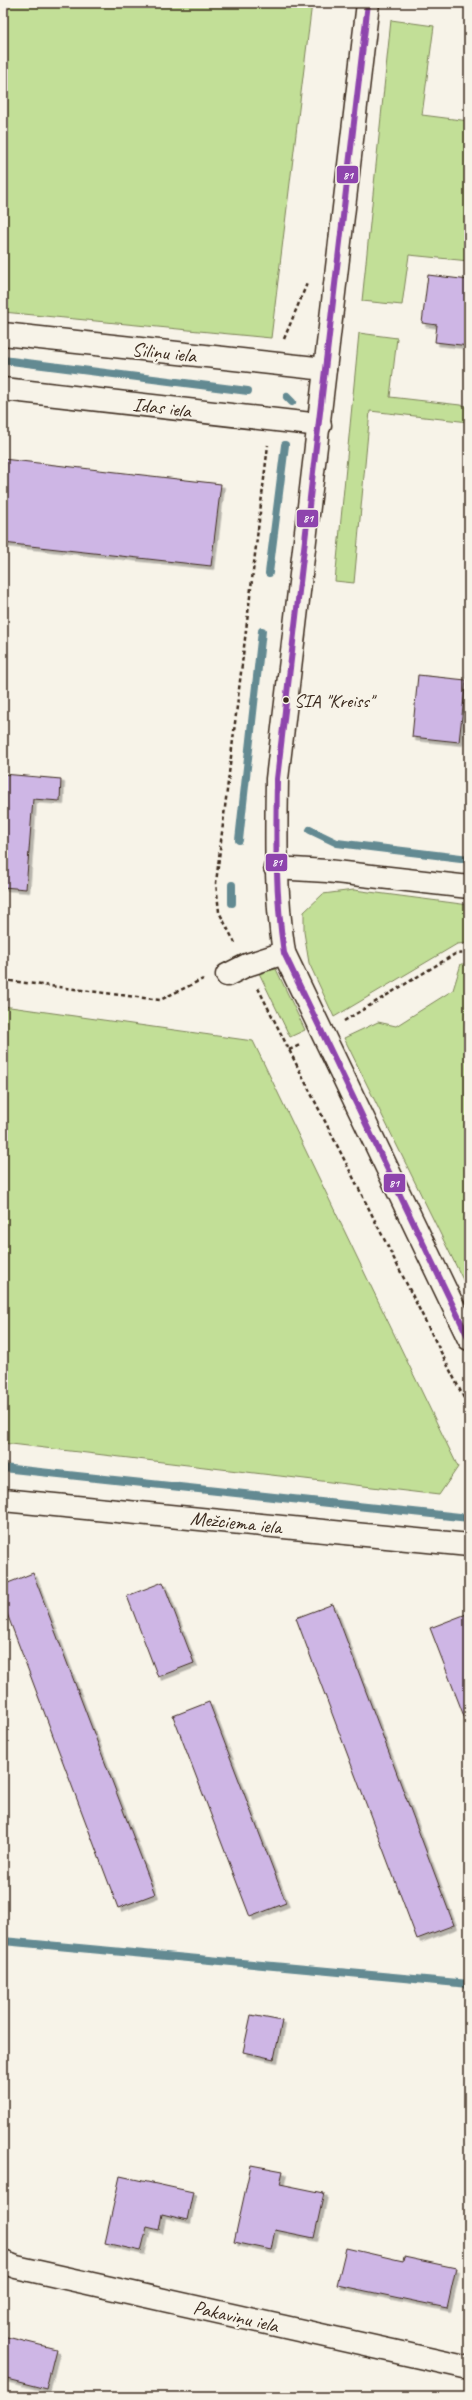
<svg xmlns="http://www.w3.org/2000/svg" width="472" height="2400" font-family="Caveat,sans-serif">
  <defs>
    <filter id="shadow"><feDropShadow dx="3.5" dy="3.5" stdDeviation="0" flood-color="#0004"/></filter>
  </defs>
  <rect width="100%" height="100%" fill="#f7f3e8"/>
  <filter id="ink" filterUnits="userSpaceOnUse"><feTurbulence type="fractalNoise" baseFrequency=".025" numOctaves="2"/><feDisplacementMap in="SourceGraphic" scale="8" xChannelSelector="R" yChannelSelector="G"/><feConvolveMatrix kernelMatrix="1 2 1 2 8 2 1 2 1" color-interpolation-filters="sRGB"/></filter>
  <g filter="url(#ink)">
    <g fill="#c2df97" stroke="#7e845a">
      <polygon points="3,3 312,3 271,338 3,312"/>
      <polygon points="391,20 434,26 422,115 469,121 469,261 409,255 402,305 362,301"/>
      <polygon points="359,333 397,338 390,397 469,406 469,422 370,411 354,583 335,581"/>
      <polygon points="354,890 469,905 469,943 457,944 334,1017 309,963 304,932 304,912 323,894"/>
      <polygon points="461,964 469,964 469,1292 344,1038 378,1022 396,1026 453,990"/>
      <polygon points="276,969 305,1030 290,1037 259,973"/>
      <polygon points="3,1006 253,1041 458,1467 439,1495 3,1443"/>
    </g>
    <g fill="none" stroke-linecap="round" stroke-linejoin="round">
      <g stroke="#648a92" stroke-width="8">
        <polyline points="3,360 248,391"/>
        <polyline points="287,397 292,402"/>
        <polyline points="269,573 285,445"/>
        <polyline points="310,830 337,843 469,859"/>
        <polyline points="239,840 262,631"/>
        <polyline points="232,903 232,885"/>
        <polyline points="3,1468 469,1518"/>
        <polyline points="3,1941 469,1984"/>
      </g>
    </g>
    <g fill="#ceb6e5" stroke="#3b2a1e" filter="url(#shadow)">
      <polygon points="428,275 469,280 469,346 435,342 437,325 422,323"/>
      <polygon points="3,459 221,484 211,566 3,543"/>
      <polygon points="418,675 466,680 459,742 412,737"/>
      <polygon points="3,774 61,779 60,801 33,799 26,889 3,887"/>
      <polygon points="33,1573 155,1894 118,1908 3,1603 3,1585"/>
      <polygon points="163,1582 194,1663 158,1677 127,1596"/>
      <polygon points="333,1604 454,1925 417,1939 296,1618"/>
      <polygon points="469,1613 469,1723 467,1724 430,1628"/>
      <polygon points="209,1702 286,1903 250,1917 173,1716"/>
      <polygon points="251,2015 282,2021 274,2059 243,2052"/>
      <polygon points="251,2165 283,2171 280,2184 324,2193 314,2238 275,2230 271,2250 234,2242"/>
      <polygon points="120,2176 193,2192 187,2220 162,2214 159,2230 147,2227 141,2251 105,2243"/>
      <polygon points="346,2248 403,2261 404,2257 456,2268 447,2308 337,2285"/>
      <polygon points="3,2336 56,2349 46,2389 3,2378"/>
    </g>
    <g fill="none" stroke-linecap="round" stroke-linejoin="round">
      <defs>
        <g id="minor">
          <path d="M368,3L277,779C276,840 275,893 284,953L469,1339"/>
          <polyline points="3,334 325,369"/>
          <polyline points="3,389 320,425"/>
          <polyline points="275,868 327,871 469,887"/>
          <polyline points="227,975 247,965 284,953"/>
          <polyline points="3,1500 469,1545"/>
          <polyline points="3,2262 16,2267 469,2368"/>
        </g>
      </defs>
      <use href="#minor" stroke="#3b2a1e" stroke-width="25"/>
      <g stroke="#3b2a1e" stroke-width="2.5" stroke-dasharray="4 3" stroke-linecap="butt">
        <polyline points="284,339 308,281"/>
        <polyline points="235,943 219,912 216,883 268,445"/>
        <polyline points="3,980 160,1000 203,979"/>
        <polyline points="258,988 469,1408"/>
        <polyline points="344,1021 455,954 469,953"/>
        <polyline points="289,1050 300,1045"/>
      </g>
      <use href="#minor" stroke="#f7f3e8" stroke-width="22"/>
      <defs>
        <path id="bus-1" d="M368,3L277,779C276,840 275,893 284,953L469,1339"/>
      </defs>
      <use href="#bus-1" stroke="#f7f3e8" stroke-width="9"/>
      <use href="#bus-1" stroke="#8e44ad" stroke-width="6"/>
    </g>
  </g>
  <circle fill="#3b2a1e" stroke="#f7f3e8" stroke-width="1.5" cx="286" cy="700" r="3.5"/>
  <g text-anchor="middle" stroke-width="4" stroke-linejoin="round" paint-order="stroke">
    <g font-size="19" fill="#3b2a1e" stroke="#f7f3e8" text-anchor="start">
      <text x="294" y="707">SIA "Kreiss"</text>
    </g>
    <g font-size="20" fill="#3b2a1e" stroke="#f7f3e8">
      <text transform="translate(164 352) rotate(6)" y="7">Siliņu iela</text>
      <text transform="translate(162 407) rotate(7)" y="7">Idas iela</text>
      <text transform="translate(236 1522) rotate(6)" y="7">Mežciema iela</text>
      <text transform="translate(236 2316) rotate(13)" y="7">Pakaviņu iela</text>
    </g>
  </g>
  <g stroke="#f7f3e8" stroke-width="1.5">
    <rect x="336" y="165" width="23" height="19" rx="4" fill="#8e44ad"/>
    <rect x="296" y="509" width="23" height="19" rx="4" fill="#8e44ad"/>
    <rect x="265" y="853" width="23" height="19" rx="4" fill="#8e44ad"/>
    <rect x="383" y="1173" width="23" height="20" rx="4" fill="#8e44ad"/>
  </g>
  <g font-size="11" text-anchor="middle" font-weight="bold" fill="#fff">
    <text x="348" y="179">81</text>
    <text x="308" y="522">81</text>
    <text x="277" y="866">81</text>
    <text x="394" y="1187">81</text>
  </g>
  <rect width="472" height="2400" fill="none" stroke="#f7f3e8" stroke-width="16"/>
  <rect x="8" y="8" width="456" height="2384" fill="none" stroke="#3b2a1e" stroke-width="1.5" filter="url(#ink)"/>
</svg>
